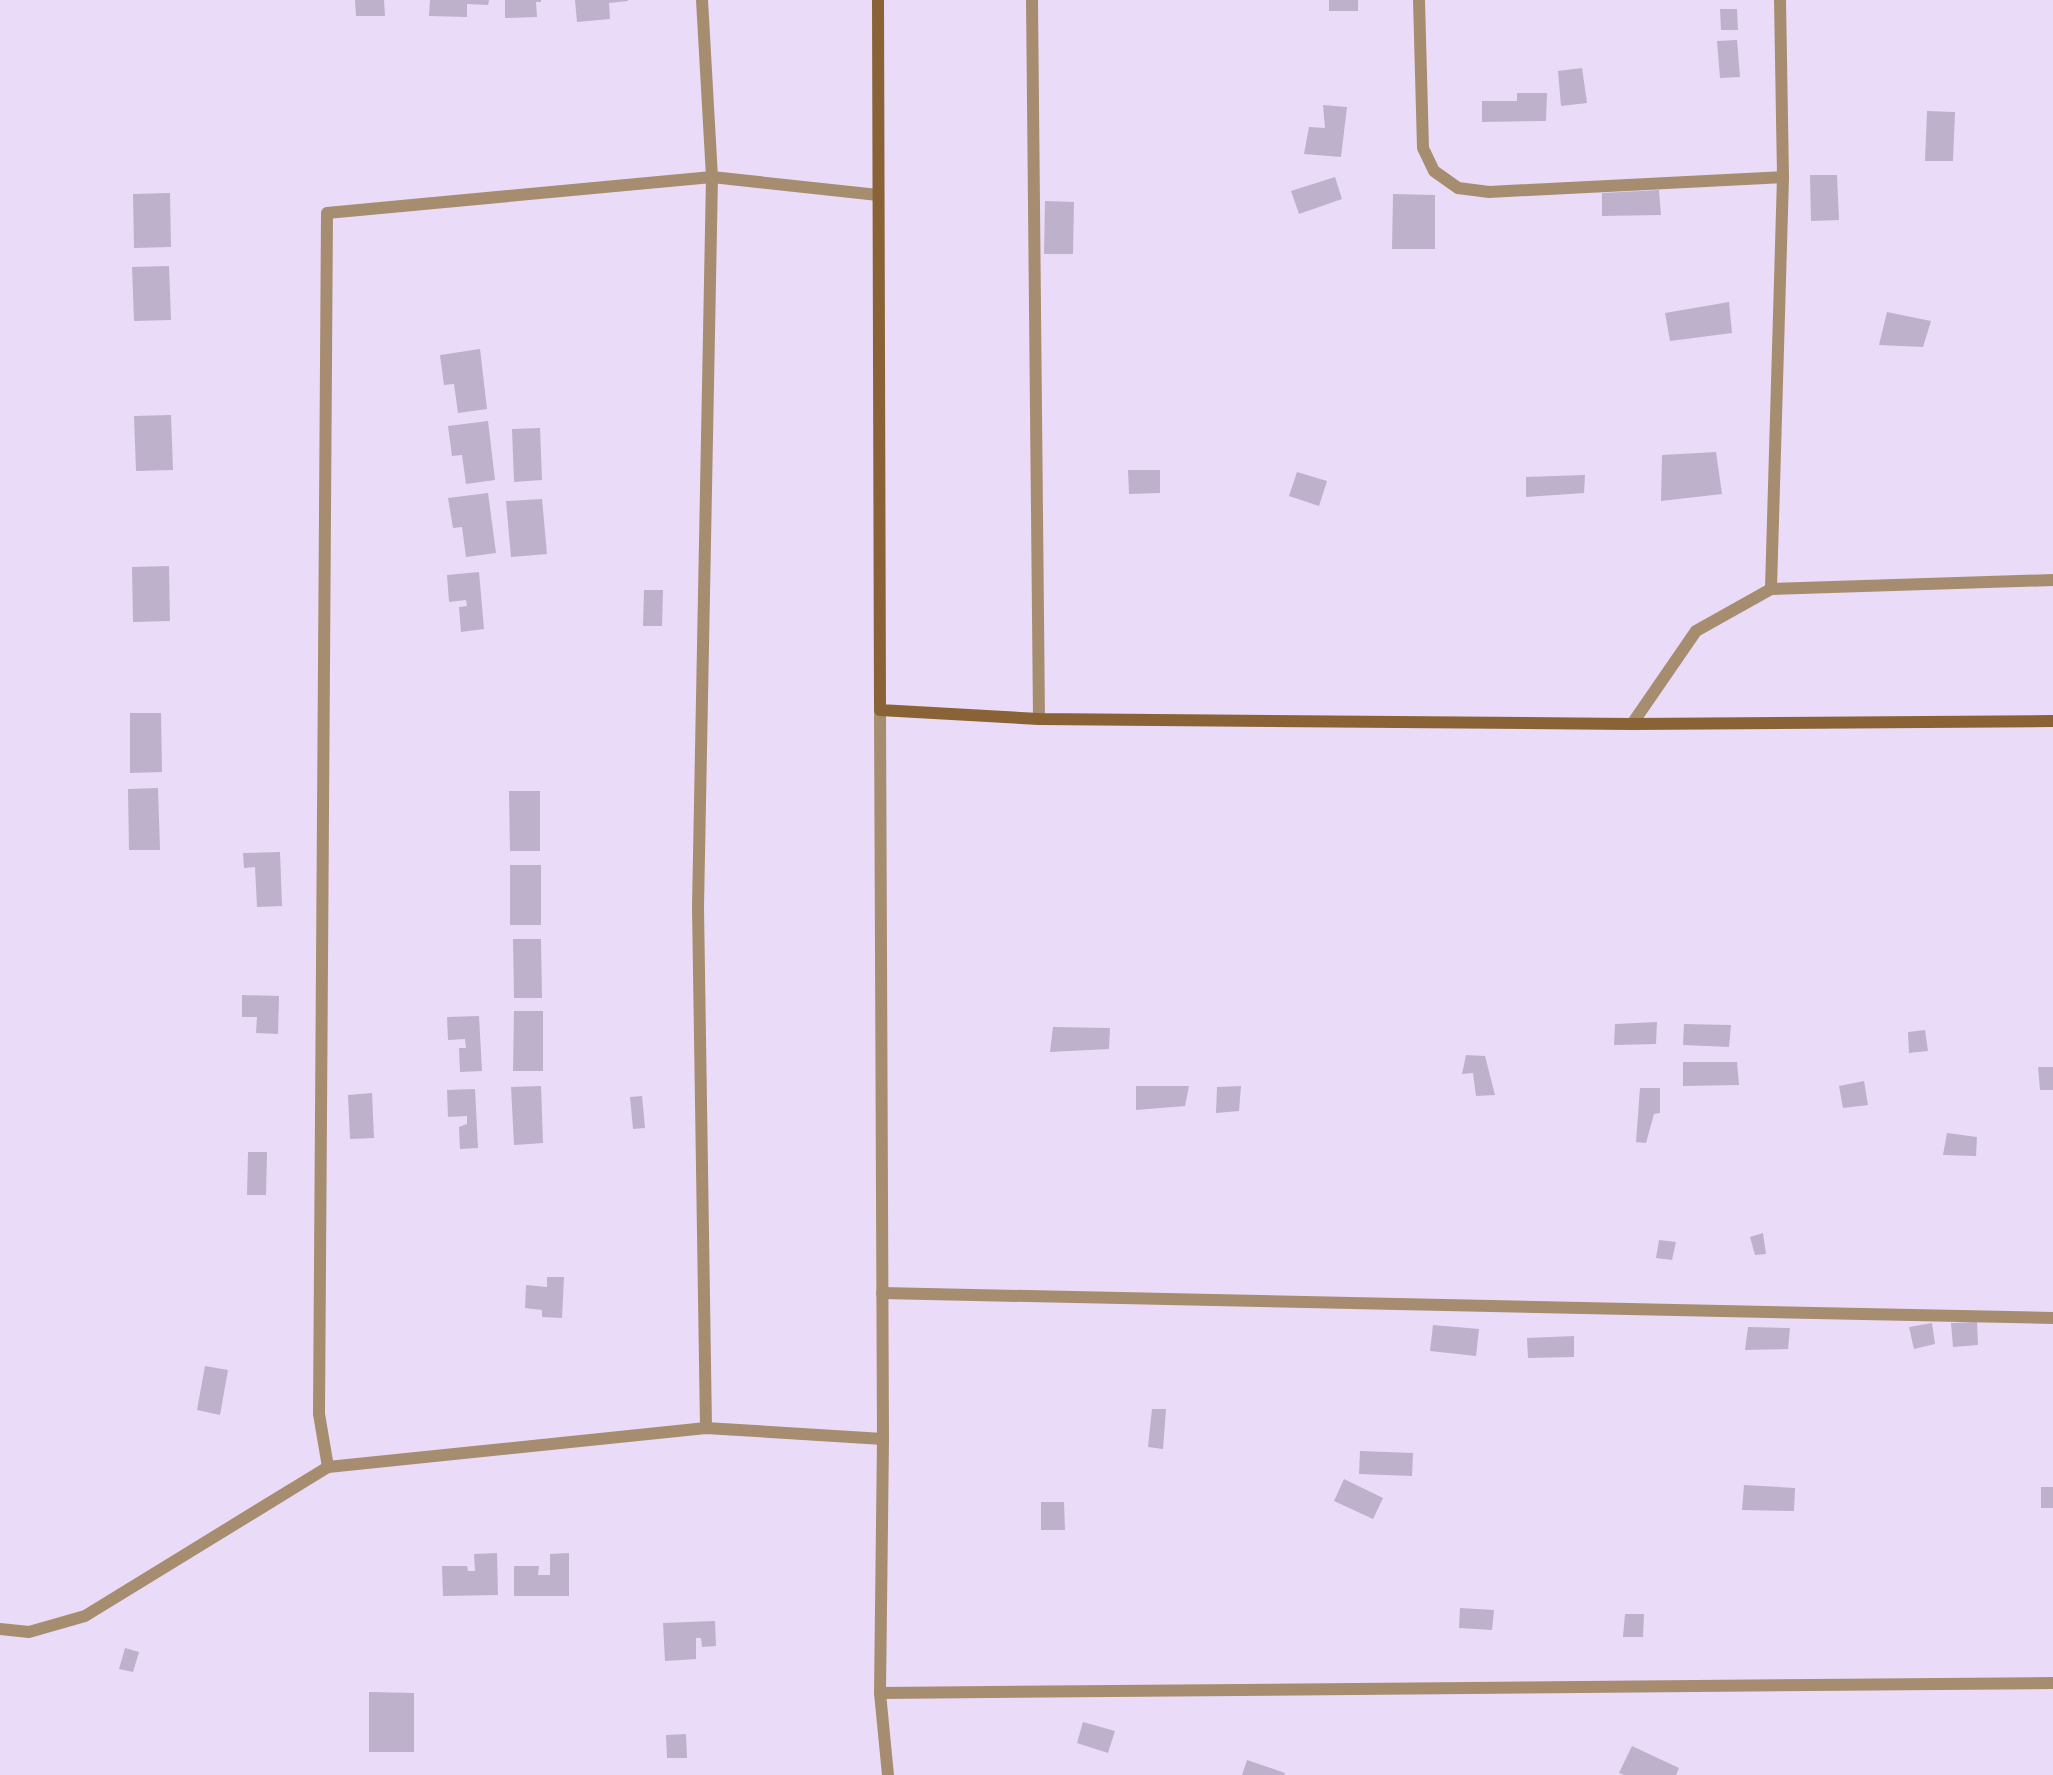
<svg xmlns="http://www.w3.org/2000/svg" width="2053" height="1775" font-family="'Golos Text',sans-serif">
  <rect width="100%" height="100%" fill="#eadcf9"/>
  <g fill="#bdb1cc">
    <polygon points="355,0 384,0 385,16 356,16"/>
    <polygon points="430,0 489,0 488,5 467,4 467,17 429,16"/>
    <polygon points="505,0 541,0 541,2 536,2 537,17 505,18"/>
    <polygon points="575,0 628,0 628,1 609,3 610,19 577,22"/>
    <rect x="1329" y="0" width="29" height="11"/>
    <polygon points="1720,9 1737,9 1738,30 1721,30"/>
    <polygon points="1737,40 1740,77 1720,78 1717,41"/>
    <polygon points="1582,68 1587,103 1561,106 1558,71"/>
    <polygon points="1517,93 1547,93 1546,121 1482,122 1482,101 1517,101"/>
    <polygon points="1323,105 1347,107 1341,157 1304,154 1309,127 1325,128"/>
    <polygon points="1927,111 1955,112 1953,161 1925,161"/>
    <polygon points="1810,175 1837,175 1839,220 1811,221"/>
    <polygon points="1335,177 1342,199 1299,214 1291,191"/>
    <polygon points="1659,190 1661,215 1602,216 1602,193"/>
    <polygon points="170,193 171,247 134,248 133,194"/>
    <polygon points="1393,194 1435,195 1435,249 1392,249"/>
    <polygon points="1045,201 1074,202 1073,254 1044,254"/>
    <polygon points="169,266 171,320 134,321 132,267"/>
    <polygon points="1729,302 1732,333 1670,341 1665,313"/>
    <polygon points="1887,312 1931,321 1923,347 1879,345"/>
    <polygon points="480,349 487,409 458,413 454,384 444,385 440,355"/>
    <polygon points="171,415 173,470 136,471 134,416"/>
    <polygon points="488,421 495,480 466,484 462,455 452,456 448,426"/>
    <polygon points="540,428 542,480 514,482 512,429"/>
    <polygon points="1716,452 1722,494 1661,501 1662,455"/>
    <polygon points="1128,470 1160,470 1160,493 1129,494"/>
    <polygon points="1297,472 1327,481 1319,506 1289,496"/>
    <polygon points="1585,475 1584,493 1526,497 1526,477"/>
    <polygon points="488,493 496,553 466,557 462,527 453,528 448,498"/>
    <polygon points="542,499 547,554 511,557 506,501"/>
    <polygon points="169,566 170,621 133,622 132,567"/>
    <polygon points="479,572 484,629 461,632 459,607 467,606 466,600 449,602 447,575"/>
    <polygon points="644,590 663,590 662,626 643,626"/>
    <polygon points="130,713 161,713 162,772 130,773"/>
    <polygon points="158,788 160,850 129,850 128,789"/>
    <polygon points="509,791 540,791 540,851 510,851"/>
    <polygon points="280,852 282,906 257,907 255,867 244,868 243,853"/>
    <rect x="510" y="865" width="31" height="60"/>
    <polygon points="513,939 541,939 542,998 514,998"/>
    <polygon points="242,995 279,996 278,1034 256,1033 257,1017 242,1017"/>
    <polygon points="514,1011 543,1011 543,1071 513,1071"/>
    <polygon points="479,1016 482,1071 460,1072 459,1048 466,1048 465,1039 448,1040 447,1017"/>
    <polygon points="1657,1022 1656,1044 1614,1045 1615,1024"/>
    <polygon points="1684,1024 1731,1025 1729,1047 1683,1045"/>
    <polygon points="1053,1027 1110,1028 1109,1049 1050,1052"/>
    <polygon points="1925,1030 1928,1051 1909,1053 1908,1032"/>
    <polygon points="1466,1055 1485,1056 1495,1095 1476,1096 1473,1073 1462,1074"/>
    <polygon points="1683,1062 1737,1062 1739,1085 1683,1086"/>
    <polygon points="2038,1067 2053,1067 2053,1090 2040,1090"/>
    <polygon points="1864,1081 1868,1105 1843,1108 1839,1086"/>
    <polygon points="541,1086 543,1143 514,1145 511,1087"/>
    <polygon points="1136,1086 1189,1086 1185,1106 1136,1110"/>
    <polygon points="1241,1086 1239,1111 1216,1113 1217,1087"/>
    <polygon points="1640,1088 1660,1088 1660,1113 1654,1114 1646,1143 1636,1142"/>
    <polygon points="475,1089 478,1148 460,1149 459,1127 467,1124 467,1116 448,1117 447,1090"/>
    <polygon points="372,1093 374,1138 350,1139 348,1095"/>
    <polygon points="642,1096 645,1128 633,1129 630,1097"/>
    <polygon points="1947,1133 1977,1137 1976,1156 1943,1155"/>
    <polygon points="248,1152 267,1152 266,1195 247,1195"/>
    <polygon points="1763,1233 1766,1254 1755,1255 1750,1237"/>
    <polygon points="1659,1240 1676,1242 1672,1260 1656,1258"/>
    <polygon points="547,1277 564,1277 562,1318 542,1317 542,1310 525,1308 526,1285 547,1287"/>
    <polygon points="1977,1322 1978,1345 1953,1347 1951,1323"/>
    <polygon points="1932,1323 1935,1344 1914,1349 1909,1327"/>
    <polygon points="1433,1325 1479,1329 1476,1356 1430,1351"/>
    <polygon points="1748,1327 1790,1328 1788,1349 1745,1350"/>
    <polygon points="1574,1336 1574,1357 1528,1358 1527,1338"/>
    <polygon points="205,1366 228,1370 220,1415 197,1410"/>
    <polygon points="1152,1409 1166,1409 1163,1449 1148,1447"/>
    <polygon points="1360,1451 1413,1453 1412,1476 1359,1474"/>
    <polygon points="1344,1479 1383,1498 1373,1519 1334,1501"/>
    <polygon points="1744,1485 1795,1488 1794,1511 1742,1510"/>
    <rect x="2041" y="1487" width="12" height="21"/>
    <polygon points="1041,1502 1064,1502 1065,1530 1041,1530"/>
    <polygon points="497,1553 498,1595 443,1596 442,1566 467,1566 468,1571 475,1571 474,1554"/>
    <polygon points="569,1553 569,1596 514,1596 514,1566 539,1566 538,1575 550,1575 550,1554"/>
    <polygon points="1460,1608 1494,1610 1492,1630 1459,1628"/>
    <polygon points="1625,1614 1644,1614 1643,1637 1623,1637"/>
    <polygon points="715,1621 716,1646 702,1647 701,1638 696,1638 696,1659 665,1661 663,1623"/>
    <polygon points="125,1648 139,1652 133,1672 119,1669"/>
    <polygon points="369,1692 414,1693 414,1752 369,1752"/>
    <polygon points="1083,1722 1115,1731 1108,1753 1077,1743"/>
    <polygon points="686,1734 687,1758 667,1758 666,1735"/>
    <polygon points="1632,1746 1679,1768 1676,1775 1624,1775 1619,1773"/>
    <polygon points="1247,1760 1285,1773 1284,1775 1242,1775"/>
  </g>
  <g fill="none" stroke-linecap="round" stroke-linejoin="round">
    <g stroke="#a78d6f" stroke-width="12">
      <polyline points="702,0 712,177 698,907 706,1428"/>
      <polyline points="1032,0 1039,719"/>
      <polyline points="1419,0 1423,148 1434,171 1458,188 1489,192 1783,177"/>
      <polyline points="878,195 712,177 327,213 319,1414 328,1467 706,1428 883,1439"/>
      <polyline points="1771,589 1783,177 1780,0"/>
      <polyline points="880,710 883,1439 880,1693 888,1775"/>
      <polyline points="1632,724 1696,631 1771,589 2053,580"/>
      <polyline points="882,1293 2053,1318"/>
      <polyline points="0,1629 29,1632 85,1616 328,1467"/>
      <polyline points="880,1693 2053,1683"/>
    </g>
    <polyline stroke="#896335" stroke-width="12" points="878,0 880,710 1039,719 1632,724 2053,721"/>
  </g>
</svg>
